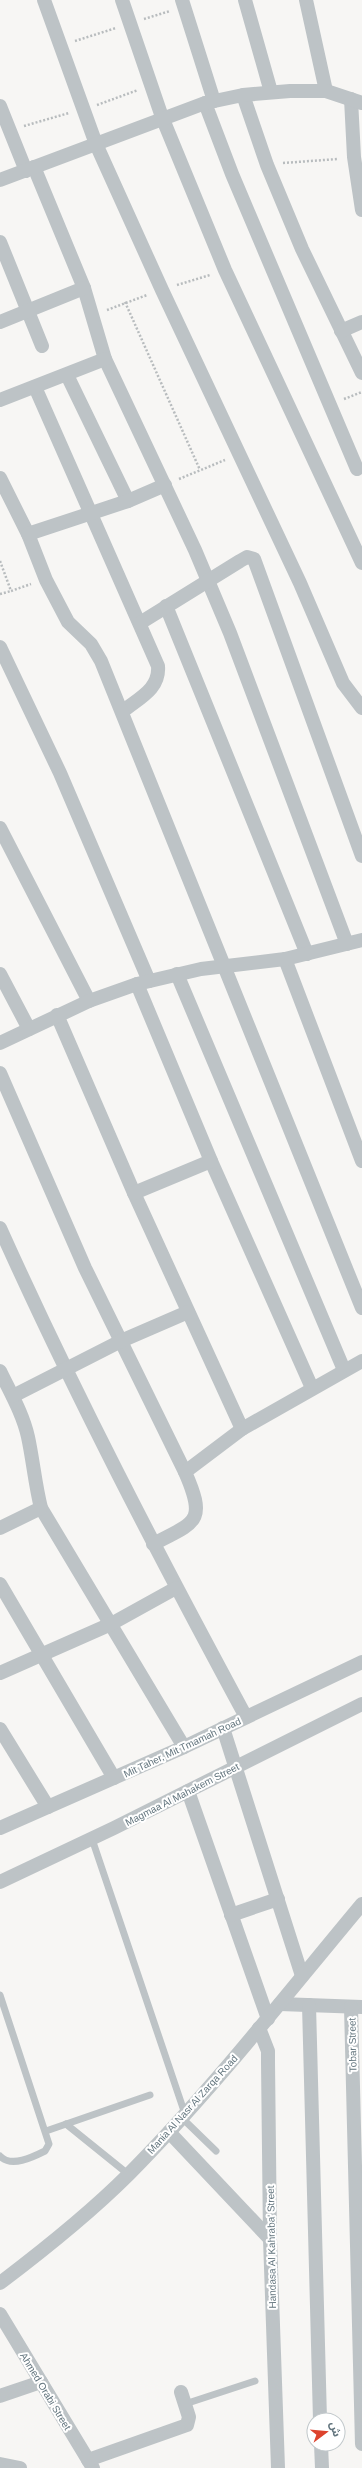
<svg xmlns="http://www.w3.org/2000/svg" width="362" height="2468" font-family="Helvetica,'Noto Sans Arabic',sans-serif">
  <rect width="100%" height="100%" fill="#f7f6f4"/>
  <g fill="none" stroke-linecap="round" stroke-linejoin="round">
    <g stroke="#b8bcbe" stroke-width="2.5" stroke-dasharray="2 2" stroke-linecap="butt">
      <polyline points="144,19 170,11"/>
      <polyline points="75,41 116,28"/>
      <polyline points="97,105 138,90"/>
      <polyline points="24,126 69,113"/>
      <polyline points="283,163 338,159"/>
      <polyline points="177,285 210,275"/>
      <polyline points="125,302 200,470"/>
      <polyline points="107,310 147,295"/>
      <polyline points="344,399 362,392"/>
      <polyline points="179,479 225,460"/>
      <polyline points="0,561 11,591 31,584"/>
      <polyline points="0,594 11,591"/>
    </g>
    <g stroke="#bdc3c6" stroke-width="7">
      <polyline points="92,1839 185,2114"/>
      <path d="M0,1995L49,2144L45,2151C33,2157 11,2168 0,2156"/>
      <polyline points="182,2118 216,2151"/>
      <polyline points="66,2124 128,2174"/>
      <polyline points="46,2131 150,2095"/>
      <polyline points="185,2404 255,2381"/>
    </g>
    <g stroke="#bdc3c6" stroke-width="14">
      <polyline points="44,0 96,144 162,290 300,583 343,683 362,708"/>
      <polyline points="122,0 162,117 225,270 362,563"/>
      <polyline points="182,0 214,101"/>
      <polyline points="245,0 271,92"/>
      <polyline points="306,0 326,91"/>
      <polyline points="243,95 267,165 302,249 362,373"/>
      <polyline points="351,99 354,157 362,210"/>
      <polyline points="205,103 232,174 357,469"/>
      <polyline points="0,106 26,171"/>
      <polyline points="34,167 84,288 105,359 195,550 230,633 347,944"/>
      <polyline points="0,180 205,103 243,95 290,91 326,91 362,103"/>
      <polyline points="0,242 42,346"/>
      <polyline points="0,322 84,288"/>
      <polyline points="341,331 362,322"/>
      <polyline points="67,375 128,501"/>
      <path d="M35,387L158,666C160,689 139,698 123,711"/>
      <polyline points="0,400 105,359"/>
      <polyline points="0,478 28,534 46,580 68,622 91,644 101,661 362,1308"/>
      <polyline points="28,534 128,501 165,485"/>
      <polyline points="166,606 307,954"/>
      <polyline points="140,623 240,561 247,557 254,559 362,856"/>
      <polyline points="0,647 60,773 149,981"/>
      <polyline points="0,828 89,1001"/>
      <polyline points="285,959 362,1161"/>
      <polyline points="0,974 29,1029"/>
      <polyline points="177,974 344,1370"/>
      <polyline points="137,984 211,1161 312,1388"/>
      <polyline points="57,1015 134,1193 242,1429"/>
      <polyline points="0,1043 89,1001 137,984 201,969 285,959 362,940"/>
      <polyline points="0,1073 85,1268 185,1472"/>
      <polyline points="134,1193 211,1161"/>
      <path d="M0,1228C75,1395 159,1556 246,1717"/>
      <path d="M0,1371C10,1392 23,1414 28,1437C33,1460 35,1484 41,1508L184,1747"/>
      <polyline points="13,1396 121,1341 188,1312"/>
      <polyline points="0,1528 41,1508"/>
      <path d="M153,1544C196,1522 207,1522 185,1472L242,1429L362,1361"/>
      <polyline points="0,1584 114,1778"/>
      <polyline points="0,1673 111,1624 176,1588"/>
      <polyline points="223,1728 302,1976"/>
      <polyline points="0,1729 48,1807"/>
      <polyline points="188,1791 268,2019"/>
      <polyline points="0,1828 184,1747 362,1662"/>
      <polyline points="0,1882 114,1828 362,1704"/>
      <polyline points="231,1915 278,1899"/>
      <polyline points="280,2004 362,2007"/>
      <polyline points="309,2005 320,2420"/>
      <polyline points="351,2007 362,2444"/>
      <polyline points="259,2028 268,2051 268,2062 270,2239 278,2468"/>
      <polyline points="169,2132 270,2239"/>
      <path d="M0,2283C45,2249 89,2214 129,2174C213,2089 286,1995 362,1904"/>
      <polyline points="0,2314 93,2468"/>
      <polyline points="0,2396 41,2382"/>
      <polyline points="321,2444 322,2468"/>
      <polyline points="88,2460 187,2425 189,2417 181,2392"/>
      <polyline points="0,2464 20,2468"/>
    </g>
  </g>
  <g text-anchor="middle" stroke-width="4" stroke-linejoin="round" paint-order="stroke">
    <g font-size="10" fill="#63757e" stroke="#fff">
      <text transform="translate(182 1747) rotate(-25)" y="4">Mit Taher, Mit Tmamah Road</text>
      <text transform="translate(182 1794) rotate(-27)" y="4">Magmaa Al Mahakem Street</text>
      <text transform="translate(352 2045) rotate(-91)" y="4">Tobar Street</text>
      <text transform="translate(192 2104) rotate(-48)" y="4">Mania Al Nasr Al Zarqa Road</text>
      <text transform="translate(271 2247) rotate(-91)" y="4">Handasa Al Kahraba' Street</text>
      <text transform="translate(46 2391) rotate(59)" y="4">Ahmed Orabi Street</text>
    </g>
  </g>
  <g transform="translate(326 2432) rotate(74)"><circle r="19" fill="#ffffff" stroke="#c1c8cb"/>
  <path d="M0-3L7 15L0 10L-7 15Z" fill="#dd432d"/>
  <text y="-6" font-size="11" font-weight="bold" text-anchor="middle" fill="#63757e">ش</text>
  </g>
</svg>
